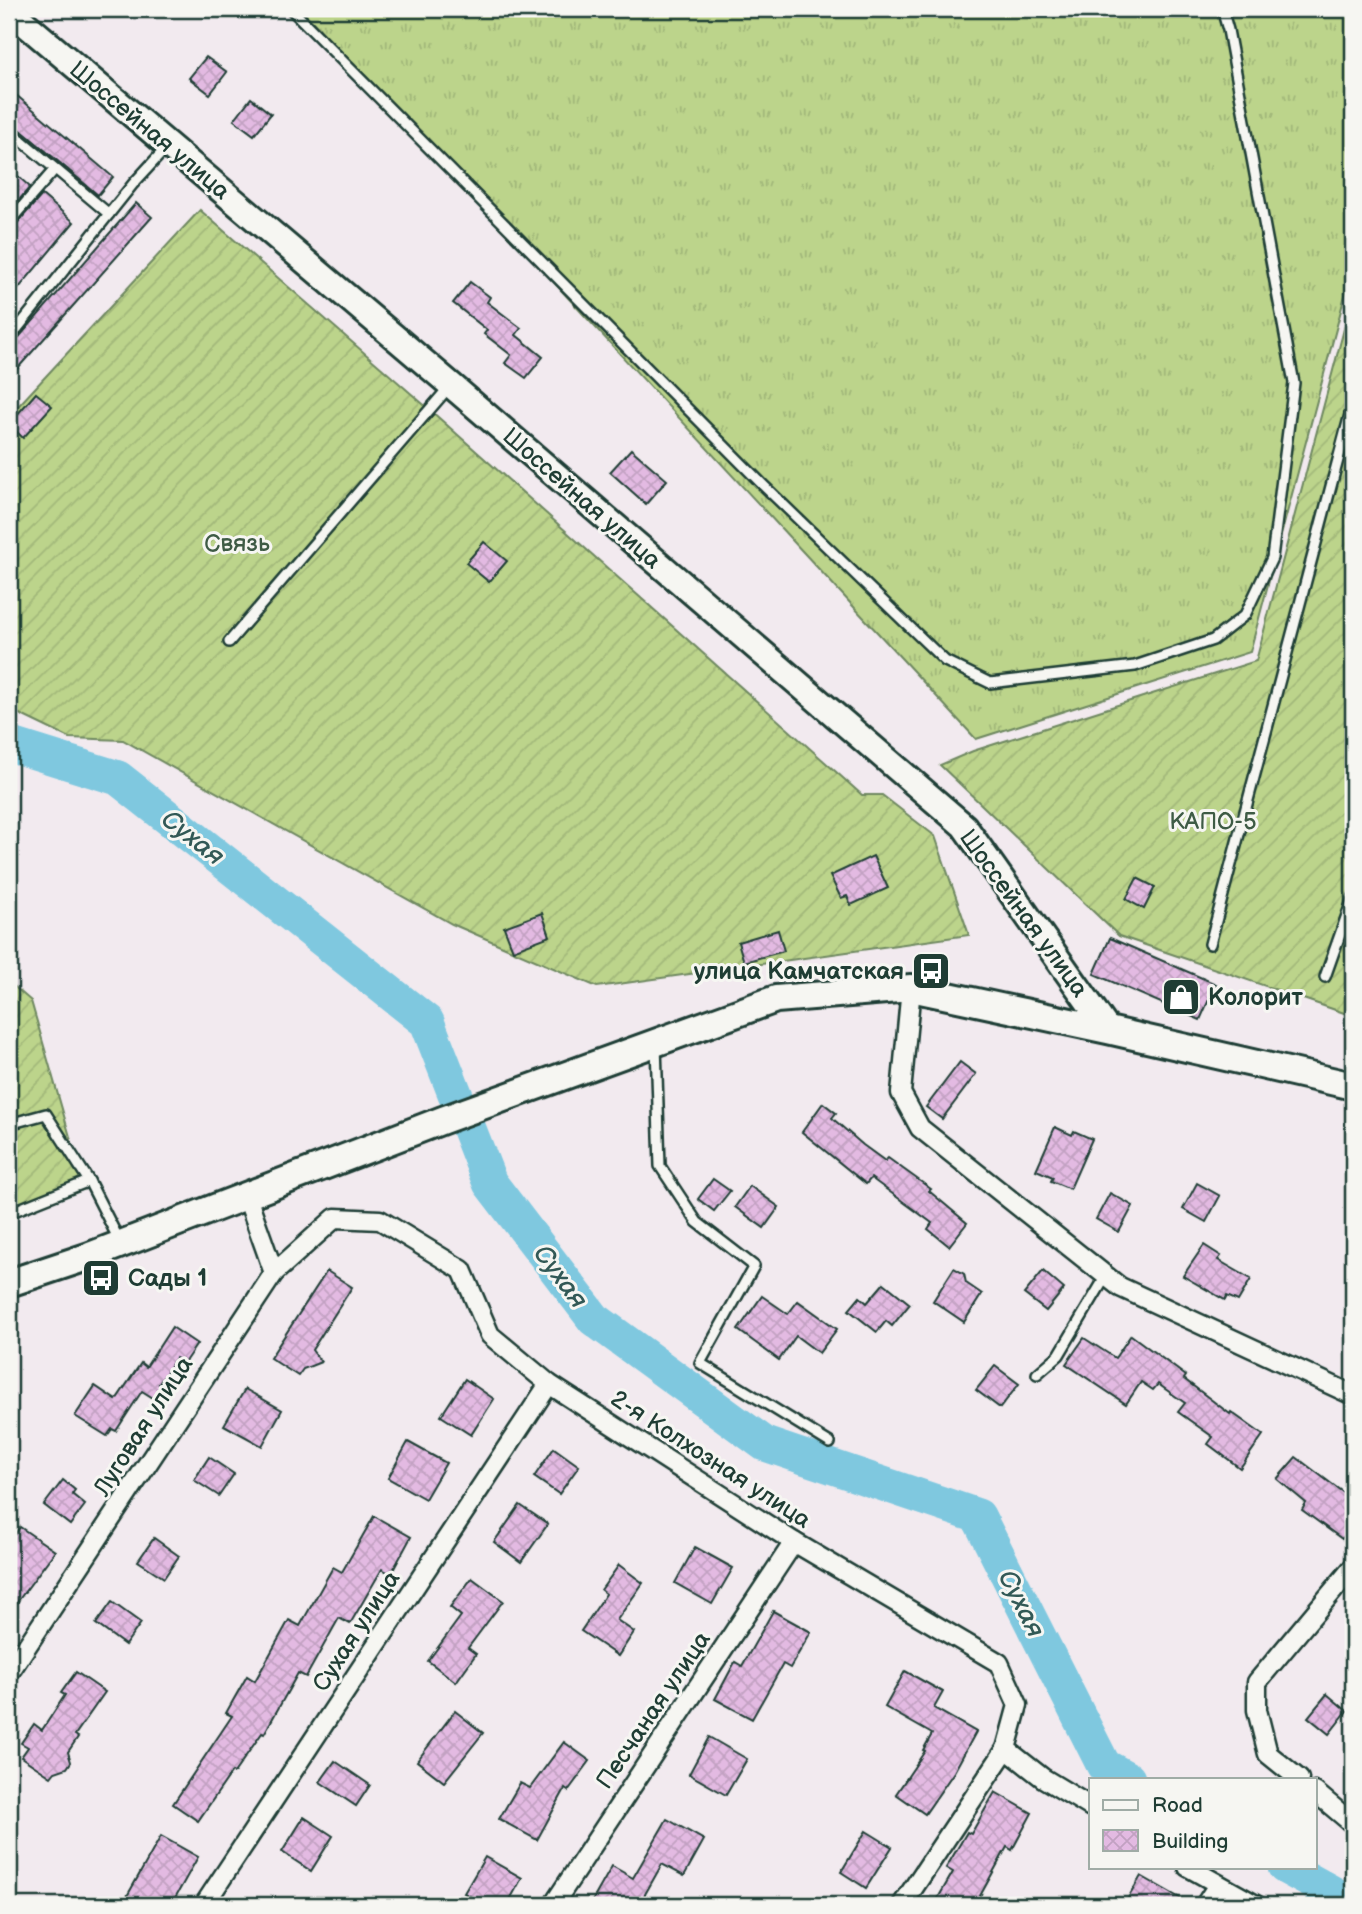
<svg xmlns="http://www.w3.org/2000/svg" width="1362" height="1914" font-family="'Balsamiq Sans',sans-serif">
  <defs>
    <pattern id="grass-tufts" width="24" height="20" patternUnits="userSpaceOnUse" patternTransform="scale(1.75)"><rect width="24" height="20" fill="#bcd48b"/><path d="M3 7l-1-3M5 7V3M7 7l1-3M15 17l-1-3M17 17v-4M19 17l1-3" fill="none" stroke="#a1b779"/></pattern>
    <pattern id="garden-furrows" width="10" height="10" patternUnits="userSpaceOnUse" patternTransform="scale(1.75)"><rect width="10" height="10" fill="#bcd48b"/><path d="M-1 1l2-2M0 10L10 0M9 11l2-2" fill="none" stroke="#a1b779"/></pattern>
    <pattern id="building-cross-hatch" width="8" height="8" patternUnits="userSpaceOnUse" patternTransform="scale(1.75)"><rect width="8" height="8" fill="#e3bae2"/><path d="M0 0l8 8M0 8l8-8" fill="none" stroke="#c2a1c2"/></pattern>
  </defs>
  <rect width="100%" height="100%" fill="#f2eaef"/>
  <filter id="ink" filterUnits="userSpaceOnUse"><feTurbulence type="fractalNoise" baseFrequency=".0143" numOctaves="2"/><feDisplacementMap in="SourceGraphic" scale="14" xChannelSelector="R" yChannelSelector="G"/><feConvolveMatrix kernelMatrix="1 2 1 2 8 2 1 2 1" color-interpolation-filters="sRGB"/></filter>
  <g filter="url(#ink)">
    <polygon fill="url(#grass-tufts)" stroke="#6e8860" stroke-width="2" points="301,9 1353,9 1353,265 1250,652 976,739"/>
    <g fill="url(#garden-furrows)" stroke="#6e8860" stroke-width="2">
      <polygon points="200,210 430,410 862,795 882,795 935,836 969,935 597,987 452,924 123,740 69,738 9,709 9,416"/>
      <polygon points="1353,295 1353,1016 1119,936 940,765 973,751 1256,661"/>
      <polygon points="9,982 31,1001 85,1189 9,1215"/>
    </g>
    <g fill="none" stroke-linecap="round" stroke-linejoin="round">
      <g stroke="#7fc8df" stroke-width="35">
        <polyline points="9,744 118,778 427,1022 490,1183 594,1319 765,1444 978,1516 1104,1766 1128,1779"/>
        <polyline points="1285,1867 1353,1904"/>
      </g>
    </g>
    <g fill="url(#building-cross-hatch)" stroke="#1f3d34" stroke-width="2">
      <polygon points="206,57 227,72 210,94 189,78"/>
      <polygon points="9,89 113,177 98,195 9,120"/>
      <polygon points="251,98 271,114 254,135 234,120"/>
      <polygon points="9,168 30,187 9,212"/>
      <polygon points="42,195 74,222 9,300 9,229 14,227"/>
      <polygon points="136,203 152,217 9,378 9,346 14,343"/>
      <polygon points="470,282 490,297 487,302 521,328 516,335 543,357 526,378 505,363 511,355 484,334 487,330 453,303"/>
      <polygon points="36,393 52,406 23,438 9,424"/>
      <polygon points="631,449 667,480 646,504 610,472"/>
      <polygon points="484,542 507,561 489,582 466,563"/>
      <polygon points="873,856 888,888 851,905 847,896 841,898 830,876"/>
      <polygon points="1137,878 1155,887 1144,909 1126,899"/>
      <polygon points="542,913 550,936 513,950 504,927"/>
      <polygon points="778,930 784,951 744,962 738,942"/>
      <polygon points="1110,938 1216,984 1200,1020 1094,974"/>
      <polygon points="960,1062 976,1074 942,1119 926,1107"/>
      <polygon points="823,1103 836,1113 832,1118 863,1145 885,1161 888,1158 931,1189 929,1191 967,1223 949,1246 928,1229 932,1223 871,1178 866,1184 802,1132"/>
      <polygon points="1055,1127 1072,1135 1074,1131 1092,1139 1070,1189 1051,1181 1053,1177 1036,1170"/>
      <polygon points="713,1179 730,1191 714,1211 698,1199"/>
      <polygon points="1197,1183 1220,1196 1206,1222 1183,1209"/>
      <polygon points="750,1186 779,1207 764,1228 735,1207"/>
      <polygon points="1110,1193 1133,1206 1119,1232 1096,1219"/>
      <polygon points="1204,1245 1221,1256 1218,1260 1251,1279 1238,1301 1227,1296 1225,1300 1183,1276"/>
      <polygon points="954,1268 964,1274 966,1283 982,1294 964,1322 933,1301"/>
      <polygon points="327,1271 352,1287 312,1350 321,1362 303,1369 298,1376 270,1358"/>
      <polygon points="1043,1271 1064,1289 1046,1311 1024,1294"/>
      <polygon points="884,1283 910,1304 892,1326 886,1321 877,1332 849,1310 860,1297 867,1303"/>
      <polygon points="762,1296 788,1314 798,1301 837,1329 819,1353 796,1336 779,1360 738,1330"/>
      <polygon points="172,1327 197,1344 184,1363 176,1358 159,1384 166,1388 158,1401 142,1391 116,1431 112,1429 107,1436 75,1416 95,1386 116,1400 141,1363 146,1367"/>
      <polygon points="1131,1335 1186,1376 1184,1379 1230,1414 1231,1412 1263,1435 1240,1468 1208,1444 1213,1437 1178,1412 1185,1403 1158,1384 1153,1390 1141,1382 1126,1404 1066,1364 1084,1338 1115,1358"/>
      <polygon points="995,1366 1019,1384 1000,1408 976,1390"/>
      <polygon points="465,1379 494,1399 471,1435 441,1416"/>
      <polygon points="245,1389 282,1410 262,1446 224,1425"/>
      <polygon points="408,1442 446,1463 425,1499 388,1478"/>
      <polygon points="554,1448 579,1466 559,1494 534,1477"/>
      <polygon points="209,1457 234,1474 219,1496 194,1480"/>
      <polygon points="1296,1457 1353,1500 1353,1524 1342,1539 1302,1510 1306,1503 1277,1479"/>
      <polygon points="63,1480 75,1490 72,1494 85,1505 70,1525 44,1505"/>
      <polygon points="520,1505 548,1524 521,1562 494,1542"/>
      <polygon points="374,1516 411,1537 391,1574 382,1569 350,1624 339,1618 306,1677 298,1673 264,1734 262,1733 234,1773 232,1772 198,1821 173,1804 232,1716 226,1713 247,1676 255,1681 289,1620 300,1626 333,1567 342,1572"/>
      <polygon points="20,1527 55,1551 9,1613 9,1543"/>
      <polygon points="154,1538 179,1556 164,1578 138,1561"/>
      <polygon points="695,1547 733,1568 712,1604 675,1583"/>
      <polygon points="619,1565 643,1583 617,1620 634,1632 618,1656 581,1631 606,1594 601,1590"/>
      <polygon points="472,1578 503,1601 468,1648 476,1654 456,1682 428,1661 461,1616 450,1607"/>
      <polygon points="112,1602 141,1623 125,1645 96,1624"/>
      <polygon points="773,1611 811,1632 790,1668 783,1664 752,1719 715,1699 735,1662 742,1666"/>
      <polygon points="905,1671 943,1692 934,1708 976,1732 954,1772 925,1814 896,1794 925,1751 923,1750 932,1734 885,1707"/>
      <polygon points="76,1672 105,1692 75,1735 78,1737 68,1752 71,1762 67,1768 55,1772 51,1777 21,1757 28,1747 21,1743 34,1724 42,1730 65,1695 61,1693"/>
      <polygon points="1327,1694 1347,1711 1329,1734 1308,1717"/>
      <polygon points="455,1711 483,1733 444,1782 417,1761"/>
      <polygon points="709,1737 747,1759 726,1795 689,1774"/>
      <polygon points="564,1742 590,1761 568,1791 565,1789 537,1840 499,1819 520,1783 530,1788"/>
      <polygon points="335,1761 370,1785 356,1806 320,1782"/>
      <polygon points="995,1792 1032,1813 1012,1850 1007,1847 975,1905 934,1905 953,1872 946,1868 967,1832 971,1834"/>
      <polygon points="304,1817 333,1836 311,1871 282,1852"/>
      <polygon points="667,1819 704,1840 684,1876 662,1864 639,1905 590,1905 612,1866 633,1878"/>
      <polygon points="866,1831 892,1847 866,1888 841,1872"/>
      <polygon points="161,1836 198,1857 171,1905 122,1905"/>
      <polygon points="485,1857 522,1878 507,1905 486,1905 464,1893"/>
      <polygon points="1141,1876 1192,1905 1124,1905"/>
    </g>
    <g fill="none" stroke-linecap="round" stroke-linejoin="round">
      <defs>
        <g id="lane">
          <polyline points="291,9 764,486 945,661 990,683 1135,666 1213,640 1245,615 1272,558 1294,383 1228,30 1222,9"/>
          <polyline points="9,130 109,214"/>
          <polyline points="9,222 55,169"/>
          <polyline points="9,339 133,184 167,147"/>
          <polyline points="229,642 450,386"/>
          <polyline points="1210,944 1353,403"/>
          <polyline points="1325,977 1353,898"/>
          <polyline points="656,1045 660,1166 697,1222 754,1266 700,1363 830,1443"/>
          <polyline points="9,1124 46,1114 89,1181"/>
          <polyline points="9,1213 89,1181 119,1240"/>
          <polyline points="1037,1374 1059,1355 1106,1276"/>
        </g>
        <g id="street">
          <polyline points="911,988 901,1093 920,1128 1120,1287 1353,1395"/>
          <polyline points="274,1273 335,1218 380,1220 462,1270 490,1335 549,1384 794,1542 999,1663 1018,1705 1006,1749 1043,1778 1091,1807"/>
          <polyline points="9,1673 274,1273 247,1197"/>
          <polyline points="1299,1779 1268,1754 1257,1710 1257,1682 1353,1567"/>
          <polyline points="1315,1792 1353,1824"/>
          <polyline points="1188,1867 1256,1905"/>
          <polyline points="204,1905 549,1384"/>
          <polyline points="553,1905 794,1542"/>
          <polyline points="902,1905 1006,1749"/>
          <polyline points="1205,1905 1218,1885"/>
        </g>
        <polyline id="secondary" points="9,10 451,385 964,826 1108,1030"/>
        <polyline id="primary" points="9,1283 90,1256 443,1120 776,999 911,988 1108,1030 1353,1086"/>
      </defs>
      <use href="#lane" stroke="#1f3d34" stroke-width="14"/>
      <use href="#street" stroke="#1f3d34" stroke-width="23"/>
      <use href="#secondary" stroke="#1f3d34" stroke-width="30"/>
      <use href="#primary" stroke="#1f3d34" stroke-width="32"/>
      <use href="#lane" stroke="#f6f6f2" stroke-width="9"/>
      <use href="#street" stroke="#f6f6f2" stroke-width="18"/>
      <use href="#secondary" stroke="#f6f6f2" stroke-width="24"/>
      <use href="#primary" stroke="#f6f6f2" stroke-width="26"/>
    </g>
  </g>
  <defs>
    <symbol id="bus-square" viewBox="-11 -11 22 22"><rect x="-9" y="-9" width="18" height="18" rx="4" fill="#1f3d34" stroke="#f6f6f2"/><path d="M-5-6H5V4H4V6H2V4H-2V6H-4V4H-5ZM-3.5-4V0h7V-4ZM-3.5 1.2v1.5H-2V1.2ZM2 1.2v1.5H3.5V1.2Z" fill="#fff"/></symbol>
    <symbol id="shop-square" viewBox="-11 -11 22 22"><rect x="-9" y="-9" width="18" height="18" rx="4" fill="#1f3d34" stroke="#f6f6f2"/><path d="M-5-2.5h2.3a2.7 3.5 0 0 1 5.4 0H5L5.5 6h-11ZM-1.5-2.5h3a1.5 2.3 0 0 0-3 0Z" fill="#fff"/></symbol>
  </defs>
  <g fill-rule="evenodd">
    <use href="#bus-square" x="909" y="949" width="44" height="44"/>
    <use href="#shop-square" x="1159" y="975" width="44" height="44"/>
    <use href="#bus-square" x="79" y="1256" width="44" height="44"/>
  </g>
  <g text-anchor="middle" stroke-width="6" stroke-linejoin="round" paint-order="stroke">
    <g font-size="24" fill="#1f3d34" stroke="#f6f6f2">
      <text transform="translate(150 130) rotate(40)" y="8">Шоссейная улица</text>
      <text transform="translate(582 498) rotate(41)" y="8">Шоссейная улица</text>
      <text transform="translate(1024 913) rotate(54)" y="8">Шоссейная улица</text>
      <text transform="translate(143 1426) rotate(-57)" y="8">Луговая улица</text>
      <text transform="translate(711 1459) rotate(33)" y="8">2-я Колхозная улица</text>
      <text transform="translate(356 1631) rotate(-57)" y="8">Сухая улица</text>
      <text transform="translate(653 1710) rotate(-56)" y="8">Песчаная улица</text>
    </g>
    <g font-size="24" fill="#3e5b45" stroke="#f6f6f2">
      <text x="237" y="551">Связь</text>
      <text x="1213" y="829">КАПО-5</text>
    </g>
    <g font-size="24" font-weight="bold" fill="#1f3d34" stroke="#f6f6f2" text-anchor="start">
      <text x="904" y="979" text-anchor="end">улица Камчатская</text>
      <text x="1208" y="1005">Колорит</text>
      <text x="128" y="1286">Сады 1</text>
    </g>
    <g font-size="26" font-style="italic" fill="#325956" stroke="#f6f6f2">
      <text transform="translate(193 837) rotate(38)" y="9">Сухая</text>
      <text transform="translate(561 1276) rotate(53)" y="9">Сухая</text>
      <text transform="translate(1022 1603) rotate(63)" y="9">Сухая</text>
    </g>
  </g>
  <rect width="1362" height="1914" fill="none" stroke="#f6f6f2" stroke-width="35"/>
  <rect x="18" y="18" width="1327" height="1879" fill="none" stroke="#1f3d34" stroke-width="2.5" filter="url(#ink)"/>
  <rect x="1089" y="1778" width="228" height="91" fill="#f6f6f2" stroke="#a0aca6" stroke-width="2"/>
  <rect x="1103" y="1800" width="35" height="10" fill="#f6f6f2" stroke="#a0aca6" stroke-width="2"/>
  <text x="1152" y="1812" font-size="21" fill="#1f3d34">Road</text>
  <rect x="1103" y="1830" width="35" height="21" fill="url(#building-cross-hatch)" stroke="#a0aca6" stroke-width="2"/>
  <text x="1152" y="1848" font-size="21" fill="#1f3d34">Building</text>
</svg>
